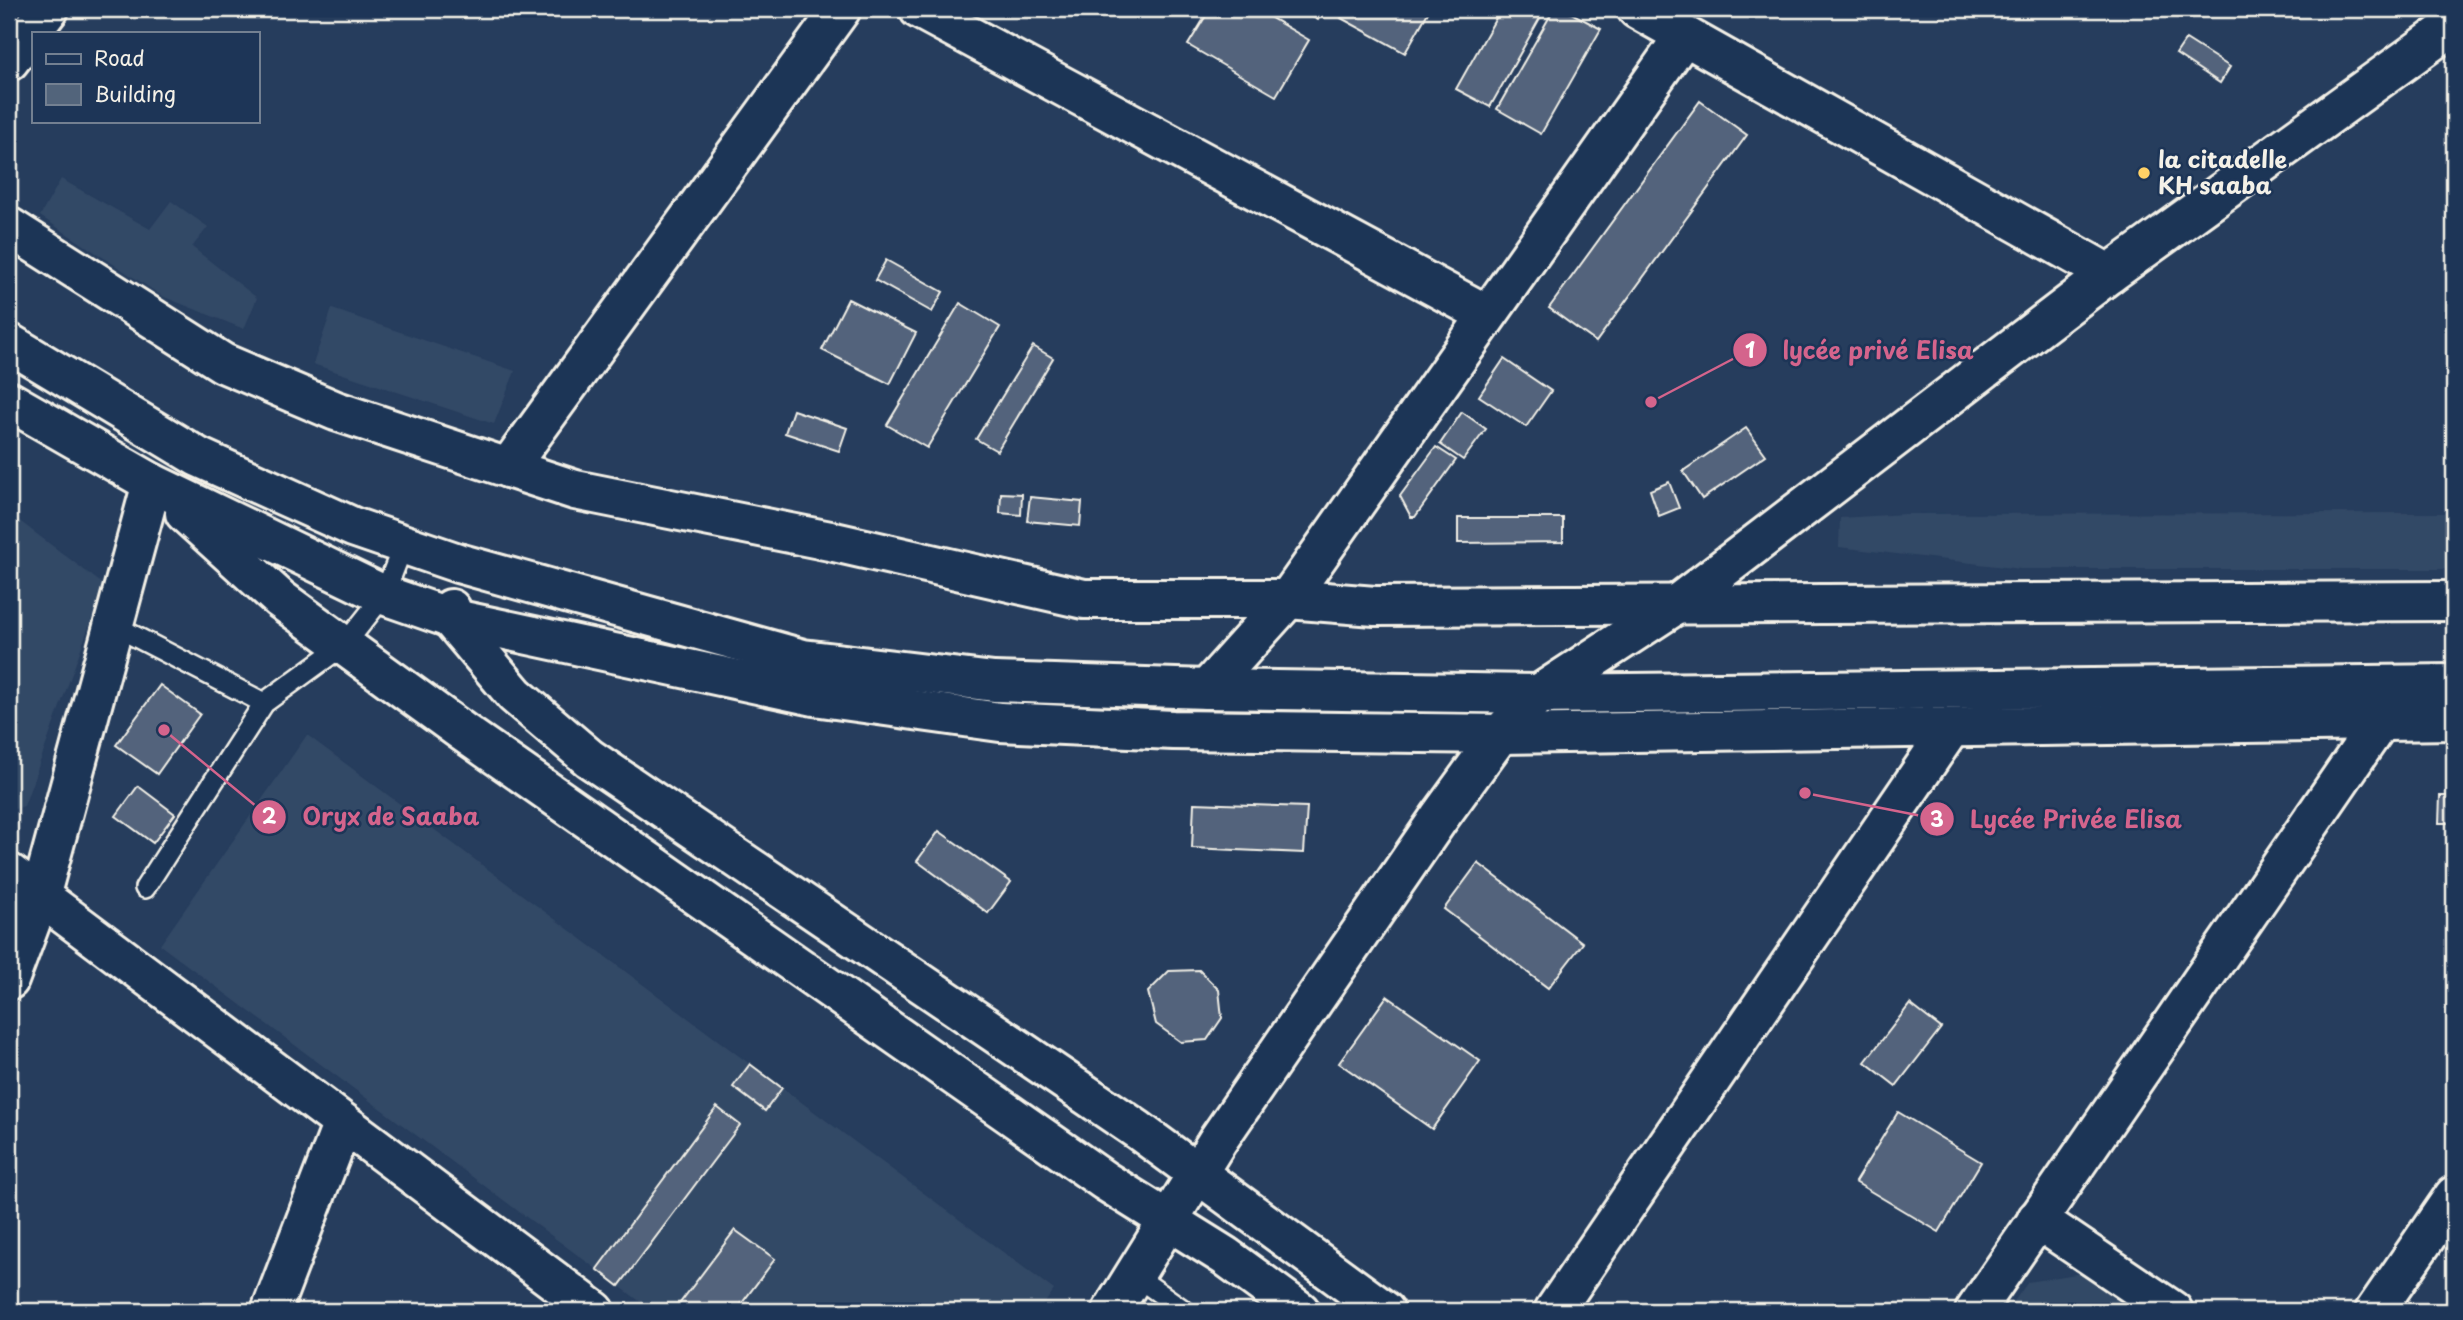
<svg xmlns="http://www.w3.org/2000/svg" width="2463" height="1320" font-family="'Playpen Sans',sans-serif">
  <rect width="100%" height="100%" fill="#263d5d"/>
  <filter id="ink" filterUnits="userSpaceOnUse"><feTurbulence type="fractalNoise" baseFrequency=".0143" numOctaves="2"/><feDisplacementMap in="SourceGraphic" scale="14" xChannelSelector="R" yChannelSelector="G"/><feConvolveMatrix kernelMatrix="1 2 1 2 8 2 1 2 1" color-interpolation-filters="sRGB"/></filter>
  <g filter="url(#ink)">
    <g fill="#334966">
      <polygon points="61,179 150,229 171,201 208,227 192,247 257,298 244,329 162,296 40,216"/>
      <polygon points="332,309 515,371 494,424 313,364"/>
      <polygon points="9,513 104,585 24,806 9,811"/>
      <polygon points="2454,513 2454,569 2021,569 1839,547 1840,518 1905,514"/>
      <polygon points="307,735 1054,1290 1039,1311 653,1311 160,945"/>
      <polygon points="2082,1273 2136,1311 2007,1311 2028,1282"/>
    </g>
    <g fill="#52647b" stroke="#f4f1e8" stroke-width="2">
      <polygon points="1210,9 1256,9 1309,40 1276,96 1188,45"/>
      <polygon points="1298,9 1324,9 1318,20"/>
      <polygon points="1346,9 1430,9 1405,53 1341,18"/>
      <polygon points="1501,9 1545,9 1490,107 1456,89"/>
      <polygon points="1554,9 1564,9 1601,29 1541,134 1497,109"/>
      <polygon points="2186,39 2230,67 2220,83 2176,54"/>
      <polygon points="1700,101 1747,135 1596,342 1549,308"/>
      <polygon points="886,260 943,292 932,312 875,280"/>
      <polygon points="848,299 916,333 890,384 822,350"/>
      <polygon points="960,303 1000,327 927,448 887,425"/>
      <polygon points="1033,346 1053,358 997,451 976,439"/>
      <polygon points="1504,359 1551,391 1526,427 1479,396"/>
      <polygon points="793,410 847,428 839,451 785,433"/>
      <polygon points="1462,412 1486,429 1463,460 1440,444"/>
      <polygon points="1746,428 1766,455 1702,499 1683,471"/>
      <polygon points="1436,447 1456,460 1415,517 1411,517 1400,496"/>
      <polygon points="1669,482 1679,508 1659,516 1650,490"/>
      <polygon points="1001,493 1022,494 1021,515 1000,513"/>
      <polygon points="1030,497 1082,502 1080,526 1027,521"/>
      <polygon points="1458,518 1563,518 1563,542 1458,543"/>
      <polygon points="160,685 200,714 157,774 116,745"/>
      <polygon points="138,786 175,814 153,843 116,816"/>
      <polygon points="2440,796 2454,796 2454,823 2439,823"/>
      <polygon points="1194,803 1307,807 1304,853 1192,848"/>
      <polygon points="939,831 1011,882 988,913 917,861"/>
      <polygon points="1478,863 1583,943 1548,988 1444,909"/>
      <polygon points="1199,970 1219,990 1222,1018 1207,1040 1181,1042 1156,1024 1148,992 1169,971"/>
      <polygon points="1387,996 1480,1061 1432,1129 1339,1063"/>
      <polygon points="1910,1004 1941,1028 1896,1086 1865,1062"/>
      <polygon points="750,1064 782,1088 765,1111 733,1087"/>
      <polygon points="717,1107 740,1125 619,1286 597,1269"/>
      <polygon points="1898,1112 1981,1162 1939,1232 1855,1182"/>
      <polygon points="735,1230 775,1259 736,1311 674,1311"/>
    </g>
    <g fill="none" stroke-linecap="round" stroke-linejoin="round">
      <defs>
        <g id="service">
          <polyline points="113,625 264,703"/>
          <polyline points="145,888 264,703 345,644 384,595 403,546"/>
          <polyline points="1134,1275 1185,1311"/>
        </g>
        <g id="minor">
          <polyline points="919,9 1486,314"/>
          <polyline points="1637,9 2109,274"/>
          <polyline points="9,61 49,9"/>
          <polyline points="9,227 223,363 336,411 575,490 830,541 1084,599 1288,599 1375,606 2454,601"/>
          <polyline points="508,468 841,9"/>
          <polyline points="1207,689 1288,599 1684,36"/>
          <polyline points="9,873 595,1311"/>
          <polyline points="9,980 40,897 152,483"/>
          <polyline points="2037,1219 2173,1311"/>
          <polyline points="271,1311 343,1123"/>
          <polyline points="1112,1311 1218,1140 1439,818 1500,734 1539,694 1677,604 2109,274 2454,25"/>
          <polyline points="1554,1311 1950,729"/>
          <polyline points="1975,1311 2381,720"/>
          <polyline points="2375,1311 2454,1196"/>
        </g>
        <g id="tertiary">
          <polyline points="9,343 198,457 353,527 458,563 803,659 994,682 1207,689 1539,694 2454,684"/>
          <polyline points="9,401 152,483 384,595 450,618 814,696 1000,722 1173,730 1500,734 2454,720"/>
          <polyline points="185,513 280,599 463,732 1105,1181 1225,1256 1300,1311"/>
          <polyline points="451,609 450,618 515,695 589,758 1138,1130 1385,1311"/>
        </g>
      </defs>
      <use href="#service" stroke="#f4f1e8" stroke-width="24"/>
      <use href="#minor" stroke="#f4f1e8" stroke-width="44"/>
      <use href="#tertiary" stroke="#f4f1e8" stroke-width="44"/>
      <use href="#service" stroke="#1d3557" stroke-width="19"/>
      <use href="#minor" stroke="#1d3557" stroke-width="38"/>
      <use href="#tertiary" stroke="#1d3557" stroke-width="38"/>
    </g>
  </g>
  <circle fill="#ffd166" stroke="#1d3557" stroke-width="2.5" cx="2144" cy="173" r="7"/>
  <g text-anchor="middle" stroke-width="5" stroke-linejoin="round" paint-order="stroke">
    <g font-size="23" font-weight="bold" fill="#f4f1e8" stroke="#1d3557" text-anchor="start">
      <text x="2158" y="168">la citadelle<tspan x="2158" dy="26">KH saaba</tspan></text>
    </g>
  </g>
  <path fill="none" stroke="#d4648c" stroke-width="2.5" d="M1651 402L1750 350M164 730L269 817M1805 793L1937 819"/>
  <g fill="#d4648c" stroke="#1d3557" stroke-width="2.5">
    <circle cx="1651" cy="402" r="7"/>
    <circle cx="164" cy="730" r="7"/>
    <circle cx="1805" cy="793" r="7"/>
    <circle cx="1750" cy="350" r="18"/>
    <circle cx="269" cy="817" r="18"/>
    <circle cx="1937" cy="819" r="18"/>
  </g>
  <g font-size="21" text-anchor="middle" font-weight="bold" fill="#fff">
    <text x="1750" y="358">1</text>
    <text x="269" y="824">2</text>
    <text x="1937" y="827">3</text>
  </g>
  <g font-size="24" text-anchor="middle" font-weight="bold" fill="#d4648c" stroke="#1d3557" stroke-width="5" stroke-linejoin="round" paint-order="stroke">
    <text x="1878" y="359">lycée privé Elisa</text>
    <text x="391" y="825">Oryx de Saaba</text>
    <text x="2076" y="828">Lycée Privée Elisa</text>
  </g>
  <rect width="2463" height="1320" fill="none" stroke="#1d3557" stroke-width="35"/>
  <rect x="18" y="18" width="2428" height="1285" fill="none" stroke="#f4f1e8" stroke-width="2.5" filter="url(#ink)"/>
  <rect x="32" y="32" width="228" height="91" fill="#1d3557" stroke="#738091" stroke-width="2"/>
  <rect x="46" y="54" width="35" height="10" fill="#1d3557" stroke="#738091" stroke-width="2"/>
  <text x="94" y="66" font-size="21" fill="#f4f1e8">Road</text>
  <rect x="46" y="84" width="35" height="21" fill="#52647b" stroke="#738091" stroke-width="2"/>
  <text x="94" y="102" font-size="21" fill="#f4f1e8">Building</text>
</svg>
